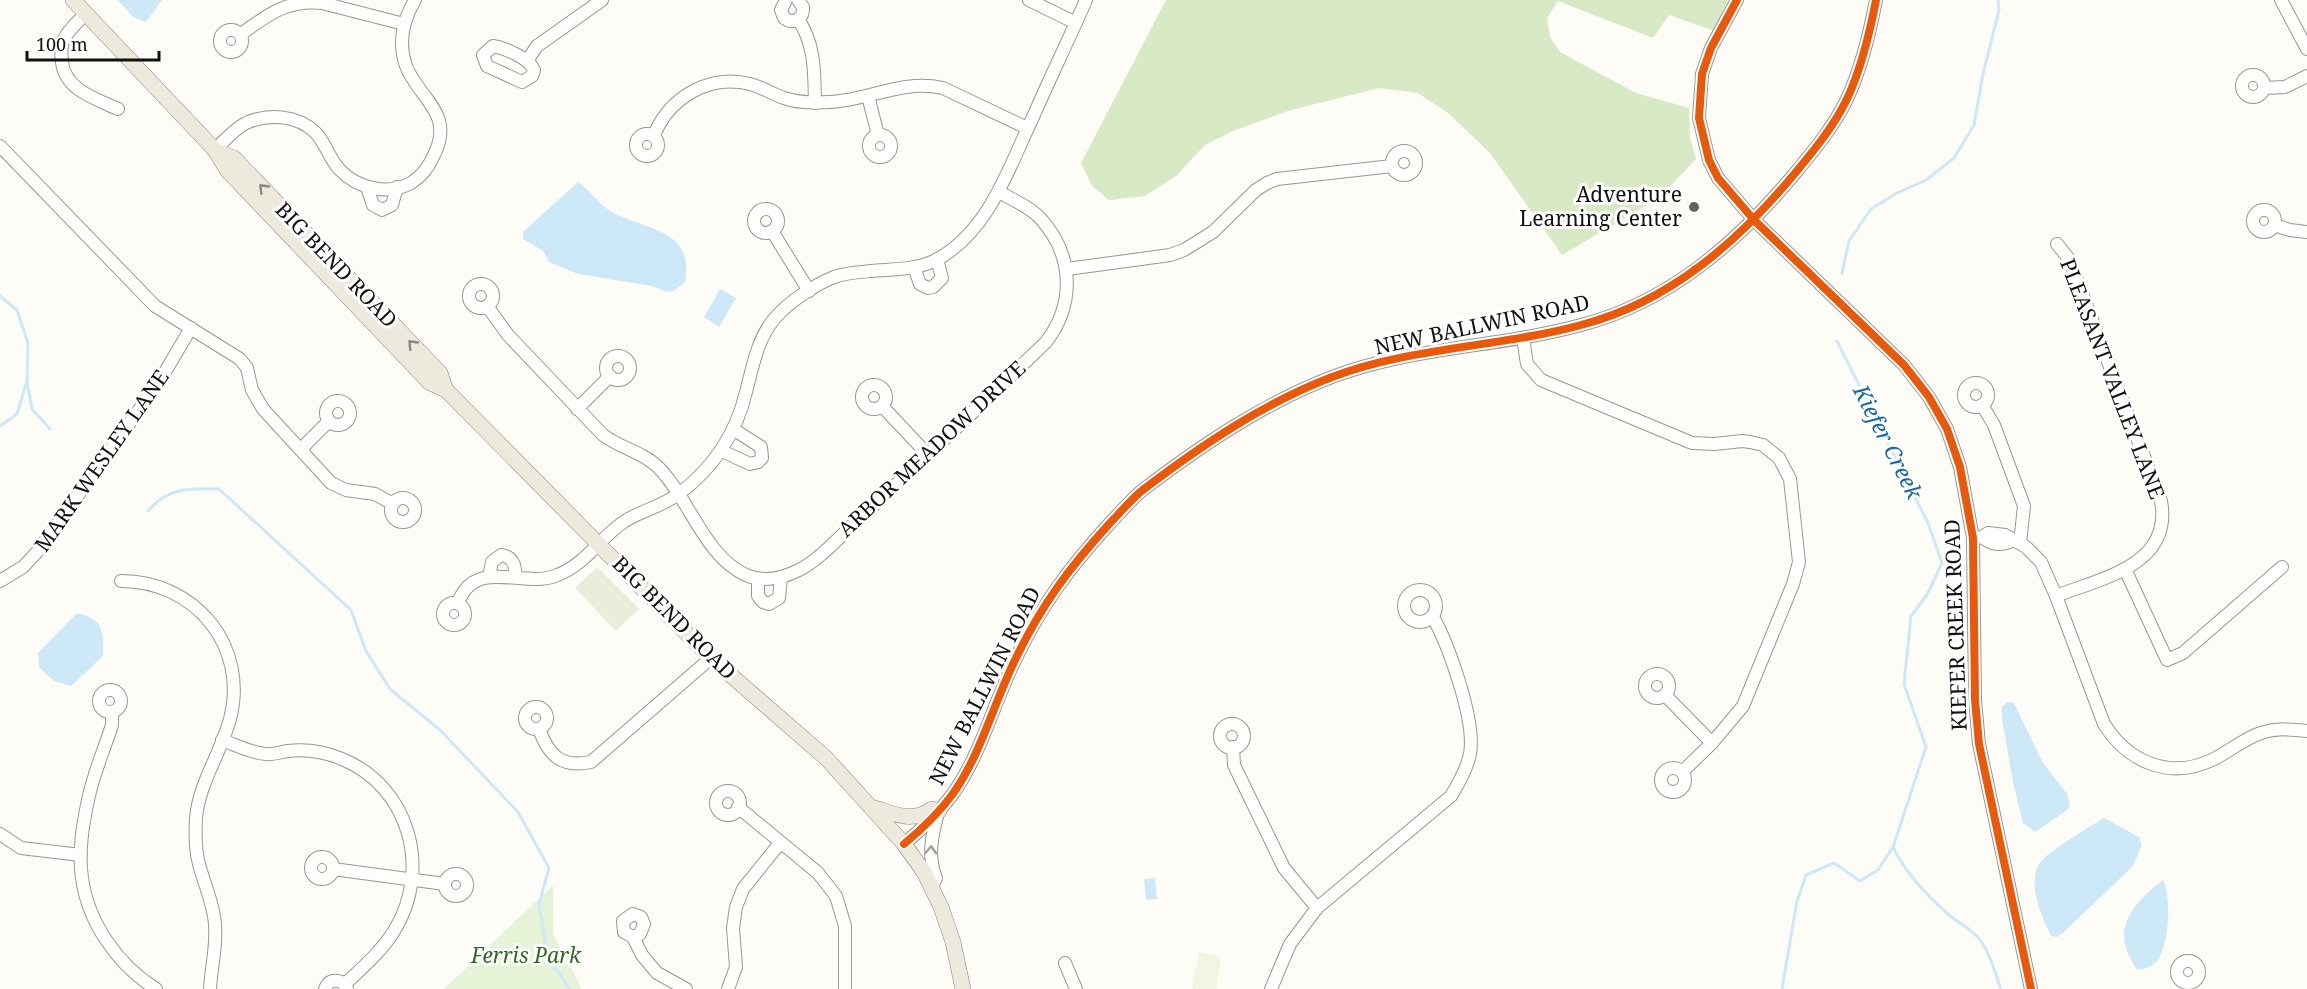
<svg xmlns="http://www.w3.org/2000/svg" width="2307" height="989" font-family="'Noto Serif',serif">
  <rect width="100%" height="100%" fill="#fdfcf7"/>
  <polygon fill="#e7f3d7" points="553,885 553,934 582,989 444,989"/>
  <polygon fill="#d8eac5" points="1166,0 1728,0 1714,31 1669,15 1653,38 1558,1 1547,18 1550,37 1560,52 1636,93 1689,108 1690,137 1696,159 1659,198 1562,255 1490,153 1448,113 1418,93 1379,88 1291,110 1233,131 1205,145 1176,176 1145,196 1109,200 1092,186 1081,163"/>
  <polygon fill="#e9eedb" points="597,567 639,609 616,631 575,588"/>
  <polygon fill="#f0f6e1" points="1199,952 1221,957 1216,989 1192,989"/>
  <g fill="#cde8f7">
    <polygon points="118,0 162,0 146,22 133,17"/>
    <path d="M578,182C589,190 596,200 606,208C638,231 696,225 685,282L674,291L667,292L652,286L578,274L549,262L543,251L523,239V232Z"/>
    <polygon points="720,289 736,298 719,327 704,317"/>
    <path d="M77,613C105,620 103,631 103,656L71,686L54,681L39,667L38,653Z"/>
    <polygon points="2007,702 2014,703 2043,763 2067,794 2070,806 2067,810 2035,832 2023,823 2013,782 2002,719 2002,707"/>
    <path d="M2104,818L2139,837L2142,845L2133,866L2064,932L2057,937L2051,936C2042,917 2027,885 2039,864C2045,853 2091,826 2104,818Z"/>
    <polygon points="1155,878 1157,899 1146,900 1144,879"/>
    <path d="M2163,880C2172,898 2169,943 2158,960C2152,967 2145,969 2137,970C2132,961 2125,950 2124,939C2122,915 2146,892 2163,880Z"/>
  </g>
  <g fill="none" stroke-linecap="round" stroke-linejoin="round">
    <g stroke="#cde8f7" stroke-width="3">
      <polyline points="1842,273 1849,241 1871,209 1897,193 1926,180 1954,158 1974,125 1983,74 1999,10 1998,0"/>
      <polyline points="0,296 17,310 28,343 27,381 32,409 50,429"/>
      <path d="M1837,341L1928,523L1942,563L1927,595L1911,616L1904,684L1926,747L1893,847C1906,874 1926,895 1949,915C1960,924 1972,929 1981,941C1991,955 1995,974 2001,989"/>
      <polyline points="0,426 17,414 26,384"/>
      <path d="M148,511C168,487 190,488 219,489L351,610L366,651L390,689L440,730L518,812L549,868L539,904L548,958L570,989"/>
      <polyline points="1782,989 1797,901 1806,875 1834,863 1860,881 1878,870 1893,847"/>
    </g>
    <defs>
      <g id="minor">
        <path d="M786,0L781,10L784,18C794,25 804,19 803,7L798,0"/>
        <polyline points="1029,0 1076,23"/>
        <polyline points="1737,0 1711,48 1702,74 1699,118 1709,160 1718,178 1754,220 1904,365 1929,397 1947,429 1960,467 1973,538 1975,700 1979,744 2031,989"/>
        <polyline points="2281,0 2307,49"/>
        <path d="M86,13C79,21 69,29 64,39C61,46 61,55 62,62C65,90 96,99 118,109"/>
        <path d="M798,19C816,46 814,73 815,103"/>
        <circle cx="231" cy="41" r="11"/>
        <path d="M241,34C269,14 286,0 322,3L404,24"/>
        <path d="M493,46C505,48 529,58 534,70L532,76L522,82L487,66L483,55Z"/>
        <polyline points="527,61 537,46 602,0"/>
        <circle cx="2253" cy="86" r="11"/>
        <polyline points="2264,88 2285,87 2307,76"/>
        <polyline points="868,96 878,135"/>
        <circle cx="647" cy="145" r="11"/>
        <circle cx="880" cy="146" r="11"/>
        <path d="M654,135C670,97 709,74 750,84C762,87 772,94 784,98C798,103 815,103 830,102C870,100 902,79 943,88L1027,128"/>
        <polyline points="0,146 155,306 240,359 247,368 252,390 263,409 331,483 346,490 375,494 393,504"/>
        <path d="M215,150C225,140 234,129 246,123C268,113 297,115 315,132C326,143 329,159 340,170C357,188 388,196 411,183C422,176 429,167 434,155C455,113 419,99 406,66C398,43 403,20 415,0"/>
        <circle cx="1404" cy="163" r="12"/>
        <polyline points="367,187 373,205 382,210 392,205 397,187"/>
        <circle cx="766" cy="221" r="12"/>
        <circle cx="2264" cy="221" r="11"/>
        <polyline points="2274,225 2290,230 2307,232"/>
        <polyline points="772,231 809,291"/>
        <polyline points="914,267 920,284 928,288 933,287 942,278 937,259"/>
        <polyline points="1067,269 1170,255 1184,250 1213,232 1256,190 1267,183 1277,179 1392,166"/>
        <circle cx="481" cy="296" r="12"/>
        <path d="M487,306L508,335L603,435C620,448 643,452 658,467C689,498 705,557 746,575C764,583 783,578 799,570C820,560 846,530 864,514C926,458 986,400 1046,342C1075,304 1074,256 1041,219C1030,207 1013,200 999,192"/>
        <polyline points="1523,338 1527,364 1541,380 1692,443 1715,444 1742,441 1750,442 1763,445 1779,458 1790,479 1799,562 1793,584 1743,706 1712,743 1682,772"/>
        <circle cx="618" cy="368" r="12"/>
        <circle cx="1976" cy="395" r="12"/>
        <circle cx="874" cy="397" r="12"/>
        <circle cx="338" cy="413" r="12"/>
        <polyline points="1982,405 1994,425 2024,506 2020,543"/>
        <polyline points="882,406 929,456"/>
        <polyline points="577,409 610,376"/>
        <polyline points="301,449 329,421"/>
        <polyline points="722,451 750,464 758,462 762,458 761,447 733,429"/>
        <circle cx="403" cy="510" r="12"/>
        <path d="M1982,537C1992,545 2000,546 2012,541"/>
        <path d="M1973,538L1982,537L1988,533L2005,535L2026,547L2041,562L2056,596L2104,724C2128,762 2169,780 2212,760C2229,752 2243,739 2261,733C2276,727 2292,730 2307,731"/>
        <polyline points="2125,569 2167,660 2183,653 2282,567"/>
        <path d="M489,577L492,562L501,555C514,557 515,566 516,577"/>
        <polyline points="758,579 758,596 763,602 769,604 779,598 781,577"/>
        <polyline points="0,581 23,567 38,551 159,382 191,328"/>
        <path d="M121,581C195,581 249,646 230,719C221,753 199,783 196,818C195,834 195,849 199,864C204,884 214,904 215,925C217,946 211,968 210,989"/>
        <circle cx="1420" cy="606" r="16"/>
        <path d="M2056,596C2102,578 2173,565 2161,501L2069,259L2057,244"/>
        <circle cx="454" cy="614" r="11"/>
        <path d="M458,603C475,557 522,588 555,576C586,565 599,538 625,521C643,510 663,506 680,493C714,467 736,434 746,392C753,366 757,339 775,318C789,302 814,285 834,277C845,273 859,272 871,271C893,269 916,270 936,260C989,232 1009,167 1033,117C1050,78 1069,39 1086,0"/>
        <circle cx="1657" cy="686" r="12"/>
        <circle cx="110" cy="701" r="11"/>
        <polyline points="1665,695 1712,743"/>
        <circle cx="536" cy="718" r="11"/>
        <path d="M112,712V725C104,750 93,775 88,800C83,824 78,852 82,878C88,923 118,965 156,989"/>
        <circle cx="1232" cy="736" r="12"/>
        <path d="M539,729C549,756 561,768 591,762L711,658"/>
        <path d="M222,740C236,745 251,753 266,754C274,755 280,752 288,751C306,749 325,752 342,759C410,787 432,870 394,931C381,952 362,968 345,984"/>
        <polyline points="1233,747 1234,765 1284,868 1317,908"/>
        <circle cx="1673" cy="780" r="12"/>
        <circle cx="728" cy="803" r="12"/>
        <polyline points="738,807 818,873 836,896 845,926 845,989"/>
        <polyline points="0,834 21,848 81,855"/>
        <path d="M904,844C922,829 938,814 952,795C981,755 994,702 1016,658C1042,604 1070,567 1110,523C1121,512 1131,499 1144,489C1202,445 1264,403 1332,377C1410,347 1501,347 1581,325C1670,302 1739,241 1796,172C1815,149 1834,126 1847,99C1861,69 1870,32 1876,0"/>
        <circle cx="322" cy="868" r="11"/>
        <polyline points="333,869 445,884"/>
        <circle cx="456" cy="885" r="11"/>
        <path d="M932,887L936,878C927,856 932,835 938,813"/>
        <polyline points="633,937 640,934 644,924 641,917 633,914 623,921 624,932 633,937 642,955 657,973 686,989"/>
        <circle cx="2188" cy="972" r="11"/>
        <polyline points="1065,963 1076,989"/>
        <path d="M325,989C328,981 334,979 342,982L347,989"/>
        <polyline points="728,989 736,967 733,928 736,907 743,889 780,843"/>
        <path d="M1271,989L1290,944L1317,908L1451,796C1459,783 1467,769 1470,754C1476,721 1449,646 1433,617"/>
      </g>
      <g id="major">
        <polyline points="73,0 215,150 227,170 430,383 446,390 711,658 826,758 904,844 924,872 941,907 953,942 963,989"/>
        <polyline points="215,150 234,158 440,373 446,390"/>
        <path d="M871,807C893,813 911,824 932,809L939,811"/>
      </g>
    </defs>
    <use href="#minor" stroke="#979795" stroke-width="14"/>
    <use href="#major" stroke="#858482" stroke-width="16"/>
    <use href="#minor" stroke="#fffffe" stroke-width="12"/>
    <use href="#major" stroke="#ede9dc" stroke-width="15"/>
    <defs>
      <g id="cycleway">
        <polyline points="1737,0 1711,48 1702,74 1699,118 1709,160 1718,178 1754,220 1904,365 1929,397 1947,429 1960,467 1973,538 1975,700 1979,744 2031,989"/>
        <path d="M904,844C922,829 938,814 952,795C981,755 994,702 1016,658C1042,604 1070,567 1110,523C1121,512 1131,499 1144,489C1202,445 1264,403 1332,377C1410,347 1501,347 1581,325C1670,302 1739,241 1796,172C1815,149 1834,126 1847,99C1861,69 1870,32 1876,0"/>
      </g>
    </defs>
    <use href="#cycleway" stroke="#fff" stroke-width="11"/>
    <use href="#cycleway" stroke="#e8590c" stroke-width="8"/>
  </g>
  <defs><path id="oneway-chevron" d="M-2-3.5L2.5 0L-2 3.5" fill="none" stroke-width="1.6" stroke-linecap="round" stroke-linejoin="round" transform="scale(1.5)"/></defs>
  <g stroke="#8a8881">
    <use href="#oneway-chevron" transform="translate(263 188) rotate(-134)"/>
    <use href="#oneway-chevron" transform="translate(412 344) rotate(-134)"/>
  </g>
  <use stroke="#a0a09f" href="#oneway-chevron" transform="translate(931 850) rotate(-87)"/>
  <circle fill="#646362" stroke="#fff" stroke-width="2" cx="1694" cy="207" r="6"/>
  <g text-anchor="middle" stroke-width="6" stroke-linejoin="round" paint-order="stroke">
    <g font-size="21" fill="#111" stroke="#fff" text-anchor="end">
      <text x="1682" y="202">Adventure<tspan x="1682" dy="24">Learning Center</tspan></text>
    </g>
    <g font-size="21" fill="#111" stroke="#fff">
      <text transform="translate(336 265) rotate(46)" y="7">BIG BEND ROAD</text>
      <text transform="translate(1482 325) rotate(-12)" y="7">NEW BALLWIN ROAD</text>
      <text transform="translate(2112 379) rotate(69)" y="7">PLEASANT VALLEY LANE</text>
      <text transform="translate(932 449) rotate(-43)" y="7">ARBOR MEADOW DRIVE</text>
      <text transform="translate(102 461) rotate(-55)" y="7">MARK WESLEY LANE</text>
      <text transform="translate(674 618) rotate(45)" y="7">BIG BEND ROAD</text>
      <text transform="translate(1956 625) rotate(-92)" y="7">KIEFER CREEK ROAD</text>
      <text transform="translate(985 686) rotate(-63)" y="7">NEW BALLWIN ROAD</text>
    </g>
    <g font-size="21" font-style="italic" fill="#2f6b1f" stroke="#fff">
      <text x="526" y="963">Ferris Park</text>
    </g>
    <g font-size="22" font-style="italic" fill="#1768a6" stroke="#fff">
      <text transform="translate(1888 442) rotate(63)" y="8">Kiefer Creek</text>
    </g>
  </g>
  <path d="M27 51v9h132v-9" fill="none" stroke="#111111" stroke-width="3"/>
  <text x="36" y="51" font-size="18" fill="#111111" stroke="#ffffff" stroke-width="4.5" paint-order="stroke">100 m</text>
</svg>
